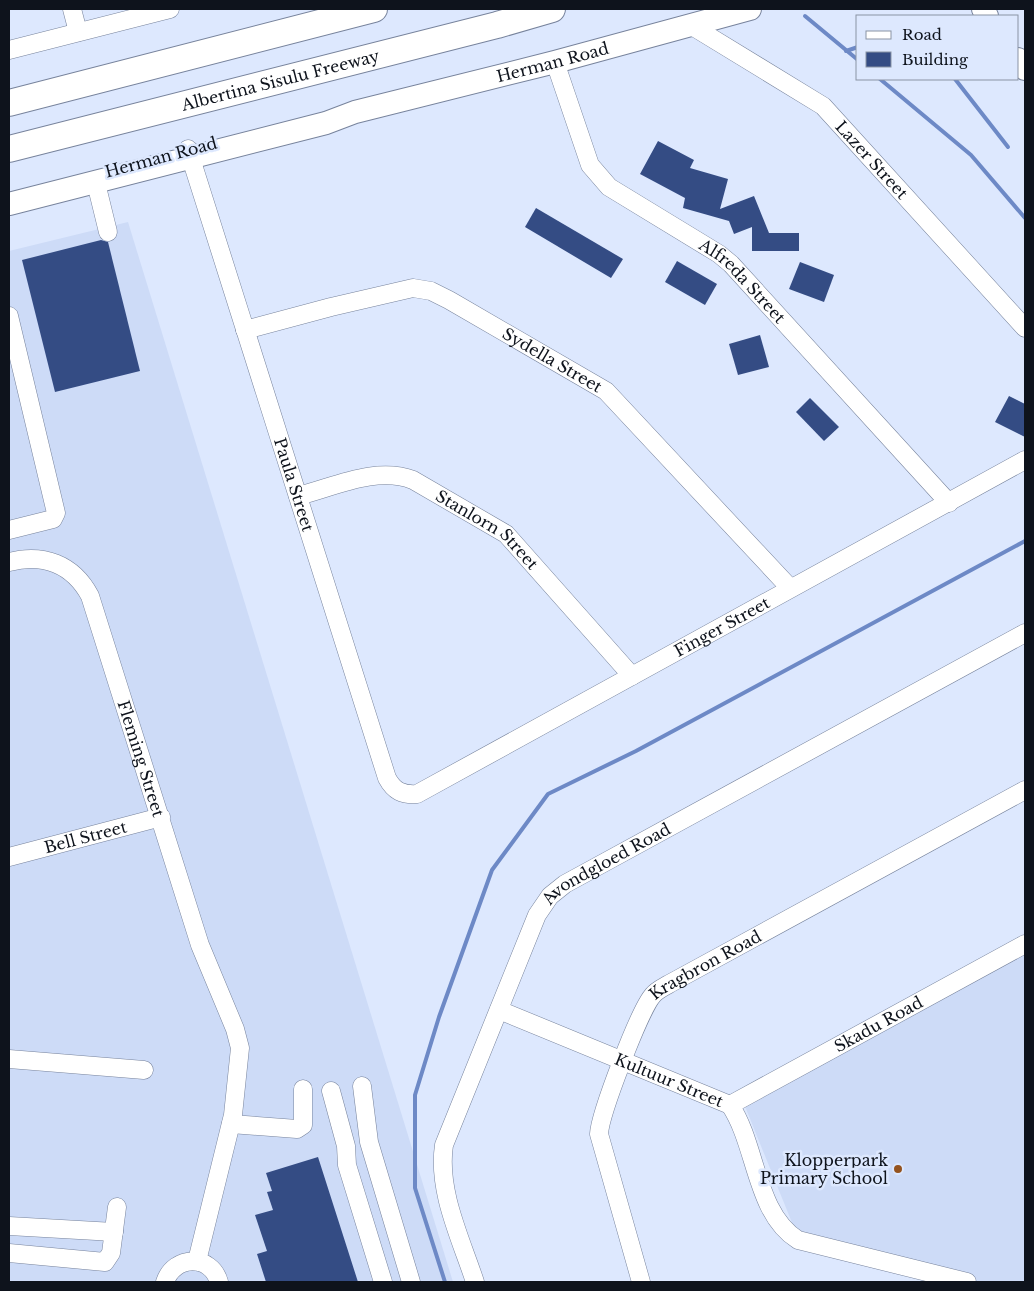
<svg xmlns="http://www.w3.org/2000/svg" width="1034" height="1291" font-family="'Libre Baskerville',serif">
  <rect width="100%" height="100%" fill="#dde8fe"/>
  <g fill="#cddbf7">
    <polygon points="128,222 453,1282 9,1282 9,251"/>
    <polygon points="1025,950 1025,1282 960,1282 799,1240 742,1099"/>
  </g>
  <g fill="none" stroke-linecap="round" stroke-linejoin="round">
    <g stroke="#6d89c6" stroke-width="4">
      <polyline points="805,16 858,60"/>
      <polyline points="846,51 858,47"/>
      <polyline points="880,79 971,155 1025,218"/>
      <polyline points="955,79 1008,147"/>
      <polyline points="445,1282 415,1188 415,1095 439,1017 492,870 548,794 636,751 1025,541"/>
    </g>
  </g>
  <g fill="#344c84">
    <polygon points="658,141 694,160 690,168 728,179 720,209 754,196 769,233 799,233 799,251 752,251 752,227 734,234 729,221 683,208 685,198 640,174"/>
    <polygon points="536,208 623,259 611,278 525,227"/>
    <polygon points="101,240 108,242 140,371 55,392 22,260"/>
    <polygon points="677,261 717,284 705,305 665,282"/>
    <polygon points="800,262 834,275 824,302 789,289"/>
    <polygon points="760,335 769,367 738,375 729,344"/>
    <polygon points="1009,396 1025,404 1025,437 995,422"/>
    <polygon points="810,398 839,427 824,441 796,412"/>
    <polygon points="318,1157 358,1282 266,1282 257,1254 267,1251 255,1215 273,1210 267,1192 272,1191 266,1173"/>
  </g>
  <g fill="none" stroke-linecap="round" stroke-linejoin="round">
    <defs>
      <g id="minor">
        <polyline points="72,9 78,32"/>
        <path id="s1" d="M692,26L823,106L1025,328"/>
        <polyline points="9,50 170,9"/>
        <path id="s2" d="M555,62L590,165L609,187L719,254L731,264L949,503"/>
        <path id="s3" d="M188,149L387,778C394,791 402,795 417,794L1025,460"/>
        <polyline points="96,183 108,232"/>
        <polyline points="9,316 56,513 53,519 9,530"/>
        <path id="s4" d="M245,330L331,307L413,288L431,291L449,300L606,391L790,588"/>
        <path id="s5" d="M298,496C334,487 376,466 413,480L506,534L632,676"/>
        <path id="s6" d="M9,562C43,553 73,564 90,596L200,945L235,1029L240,1048L233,1115L197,1261"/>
        <path id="s7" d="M9,857L161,817"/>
        <path id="s8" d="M499,1010L730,1105C757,1145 755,1213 798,1240L967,1282"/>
        <polyline points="9,1059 144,1070"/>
        <polyline points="362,1086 369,1142 411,1282"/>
        <polyline points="331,1091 346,1146 347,1165 383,1282"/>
        <path id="s9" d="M730,1105L1025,944"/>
        <polyline points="231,1124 297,1129 303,1125 303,1089"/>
        <polyline points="9,1226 114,1232"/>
        <polyline points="9,1253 105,1262 111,1253 117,1207"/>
        <path d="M165,1282C174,1255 211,1254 219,1282"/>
        <path id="s10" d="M475,1282C461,1239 437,1191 444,1145L537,915L550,896L565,884L1025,633"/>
        <path id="s11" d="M641,1282L599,1134C600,1114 640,1009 653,995C657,990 664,987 669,984L1025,790"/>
      </g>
      <g id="major">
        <polyline points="983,9 987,16"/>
        <polyline points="1018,59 1025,69"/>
        <path id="s12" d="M9,204L326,123L355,112L555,62L750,9"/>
      </g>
      <g id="highway">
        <polyline points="9,103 374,9"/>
        <path id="s13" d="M9,149L497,25L552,9"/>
      </g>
    </defs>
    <use href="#minor" stroke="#77839c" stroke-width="19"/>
    <use href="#major" stroke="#77839c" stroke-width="24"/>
    <use href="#highway" stroke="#77839c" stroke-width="28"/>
    <use href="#minor" stroke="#fff" stroke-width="18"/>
    <use href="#major" stroke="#fff" stroke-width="22"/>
    <use href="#highway" stroke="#fff" stroke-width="26"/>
  </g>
  <circle fill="#94531f" stroke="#dde8fe" stroke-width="2" cx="898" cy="1169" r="5"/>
  <g text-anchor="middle" stroke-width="5" stroke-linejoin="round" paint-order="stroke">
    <g font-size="16" fill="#0e131c" stroke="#dde8fe">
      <text dy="6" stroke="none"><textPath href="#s12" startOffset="562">Herman Road</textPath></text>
      <text dy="6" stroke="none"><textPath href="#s13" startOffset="280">Albertina Sisulu Freeway</textPath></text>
      <text transform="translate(161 157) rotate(-15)" y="6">Herman Road</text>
      <text dy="6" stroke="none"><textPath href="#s1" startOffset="226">Lazer Street</textPath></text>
      <text dy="6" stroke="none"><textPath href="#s2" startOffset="302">Alfreda Street</textPath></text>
      <text dy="6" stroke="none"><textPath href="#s4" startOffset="331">Sydella Street</textPath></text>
      <text dy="6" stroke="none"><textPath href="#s3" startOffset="352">Paula Street</textPath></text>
      <text dy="6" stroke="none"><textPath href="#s5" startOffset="208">Stanlorn Street</textPath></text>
      <text dy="6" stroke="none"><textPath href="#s3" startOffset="1044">Finger Street</textPath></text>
      <text dy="6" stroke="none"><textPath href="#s6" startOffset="266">Fleming Street</textPath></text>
      <text dy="6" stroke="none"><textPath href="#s7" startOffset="79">Bell Street</textPath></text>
      <text dy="6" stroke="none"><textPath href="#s10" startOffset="478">Avondgloed Road</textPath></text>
      <text dy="6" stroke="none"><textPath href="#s11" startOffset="364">Kragbron Road</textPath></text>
      <text dy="6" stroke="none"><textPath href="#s9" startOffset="169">Skadu Road</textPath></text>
      <text dy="6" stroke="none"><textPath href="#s8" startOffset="184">Kultuur Street</textPath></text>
    </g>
    <g font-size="16" fill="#0e131c" stroke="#dde8fe" text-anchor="end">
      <text x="888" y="1166">Klopperpark<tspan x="888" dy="18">Primary School</tspan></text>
    </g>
  </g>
  <rect width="1034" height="1291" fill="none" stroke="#0e131c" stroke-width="20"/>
  <rect x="856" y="15" width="162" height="65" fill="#dde8fe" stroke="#8a93a4"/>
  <rect x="866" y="31" width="25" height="8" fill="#ffffff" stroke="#8a93a4"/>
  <text x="902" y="40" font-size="15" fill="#0e131c">Road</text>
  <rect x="866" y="52" width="25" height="15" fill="#344c84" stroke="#8a93a4"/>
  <text x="902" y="65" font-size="15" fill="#0e131c">Building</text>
</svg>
